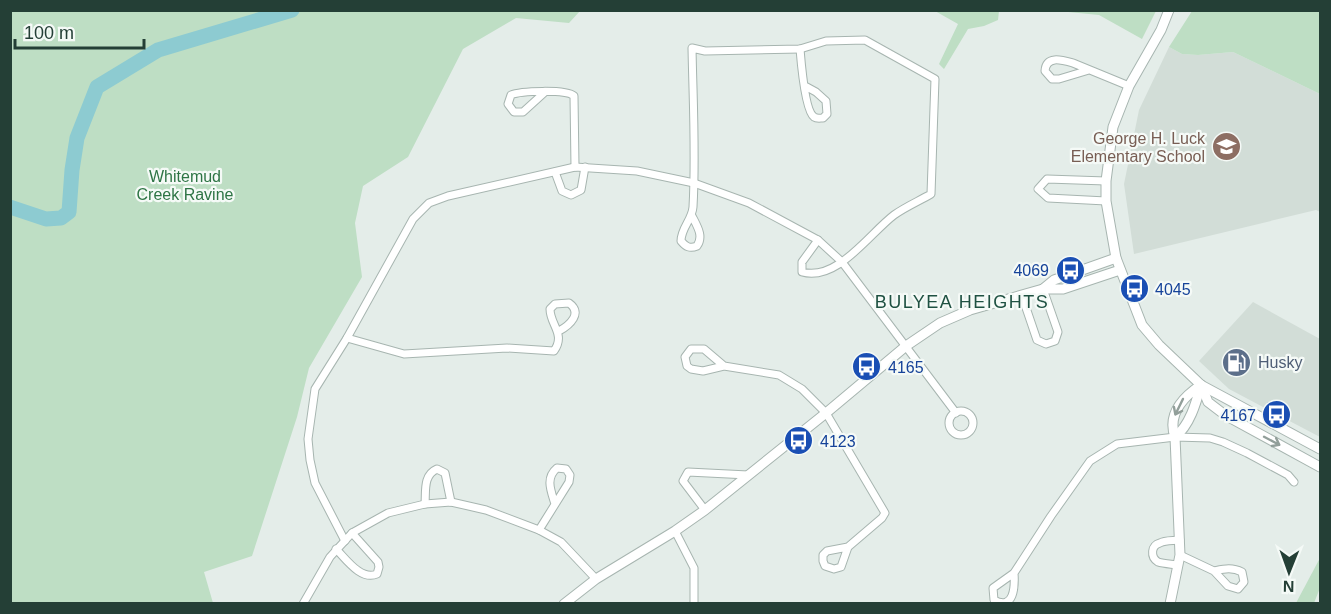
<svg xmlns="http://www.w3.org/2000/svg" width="1331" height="614" font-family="Arial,sans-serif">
  <rect width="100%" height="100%" fill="#e4ede9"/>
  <g fill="#d2ddd7">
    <polygon points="1169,47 1182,54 1198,55 1233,52 1320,94 1320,212 1316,210 1134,254 1124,184 1139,110"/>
    <polygon points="1253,302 1320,339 1320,437 1229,389 1199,361"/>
  </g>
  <g fill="#bedec4">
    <polygon points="10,11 580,11 569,23 516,18 463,49 408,157 363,186 355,223 362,277 309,368 297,417 252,556 204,572 213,603 11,603"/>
    <polygon points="935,11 999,10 999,11 998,20 984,26 968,29 944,69 939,64 958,24"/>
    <polygon points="1058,11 1156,11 1142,39 1099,15"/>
    <polygon points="1192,11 1320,11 1320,94 1233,52 1198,55 1182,54 1169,47"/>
    <polygon points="1320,558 1320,588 1314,603 1296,603"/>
  </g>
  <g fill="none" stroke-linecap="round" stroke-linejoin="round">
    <polyline stroke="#8dcbd1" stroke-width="15" points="10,207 46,219 61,218 69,212 72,170 77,138 97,87 158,50 292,10"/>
    <defs>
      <g id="minor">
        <path d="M800,49C801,61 805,111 814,117C817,119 820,118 823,118L827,114L826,101L816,92L805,86"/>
        <path d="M1089,70L1059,79H1052L1045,71C1046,55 1062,60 1073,63L1129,86"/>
        <path d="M545,92L523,112H514L508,104L511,95C520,91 566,89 574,96L575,167"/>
        <polyline points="555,172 562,191 571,195 581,190 585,167"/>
        <polyline points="1106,201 1048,198 1038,189 1047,179 1106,181"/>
        <path d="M692,216C697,226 704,236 697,246C690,249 686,247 681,241C681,228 692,220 693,207C696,154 693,101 692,48L705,51L800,49L826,41L865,40L935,79L931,194C919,201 905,207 894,215C869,234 837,282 802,272V262L818,240"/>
        <polyline points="1022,296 1037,340 1046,344 1055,341 1058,332 1043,289"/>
        <path d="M347,338L404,354L507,348L554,351C566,334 550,325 550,309L555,304L569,303C583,313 570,325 559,331"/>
        <polyline points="724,366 703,371 691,369 687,366 685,357 691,349 704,349 724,366 779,375 802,389 826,413 885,513 882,518 848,547 827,551 823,555 823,561 825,566 834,569 841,567 848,547"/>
        <circle cx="961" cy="423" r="12"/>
        <path d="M425,504C426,491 423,475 437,469L445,473L451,502"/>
        <polyline points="705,510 683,481 688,472 748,475"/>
        <path d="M539,530L569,482L570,475L566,469L557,468C545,478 551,491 555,504"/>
        <polyline points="675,531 694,568 694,604"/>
        <polyline points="345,541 315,483 310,460 308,439 315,389 347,338 413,219 429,203 448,196 575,167 637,171 694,183 749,203 818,240 842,262 956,413"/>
        <path d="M336,549C346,559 361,581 377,574L379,567L378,562L352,533"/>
        <path d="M1180,555L1214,571L1228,586L1238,589L1244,582L1242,572C1232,567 1224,569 1214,571"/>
        <path d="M1178,565C1172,564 1164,564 1158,562C1150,557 1151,545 1160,543C1165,540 1173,541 1180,540"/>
        <path d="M1014,573C1015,587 1014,611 994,600L993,588L1014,573L1051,516L1090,461L1117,444L1175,437L1210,438L1223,442L1247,453L1288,475L1294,482"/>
        <polyline points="303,604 330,557 352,533 388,513 425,504 451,502 486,510 539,530 561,542 596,579"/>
      </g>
      <g id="tertiary">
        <polyline points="1169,10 1161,30 1129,86 1113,127 1106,181 1106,201 1116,258 1142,325 1159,345 1201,385 1320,449"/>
        <polyline points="1043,289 1054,280 1116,258"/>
        <polyline points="1201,385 1208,402 1225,415 1320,467"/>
        <path d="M1175,437C1190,425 1196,403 1201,385"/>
        <polyline points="564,604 596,579 675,531 705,510 826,413 906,346 940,323 970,310 1043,289 1063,289 1120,270"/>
        <path d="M1170,604L1180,555L1175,437C1167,414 1183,397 1201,385"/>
      </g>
    </defs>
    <use href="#minor" stroke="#a7b5b0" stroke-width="9"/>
    <use href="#tertiary" stroke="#a7b5b0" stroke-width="11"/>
    <use href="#minor" stroke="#fff" stroke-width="7"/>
    <use href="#tertiary" stroke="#fff" stroke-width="9"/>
  </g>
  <defs><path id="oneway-shaft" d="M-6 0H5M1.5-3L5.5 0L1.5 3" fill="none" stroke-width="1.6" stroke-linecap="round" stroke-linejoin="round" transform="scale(1.5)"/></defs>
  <g stroke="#929f9a">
    <use href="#oneway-shaft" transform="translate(1179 407) rotate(116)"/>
    <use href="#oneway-shaft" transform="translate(1272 441) rotate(28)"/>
  </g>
  <defs>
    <symbol id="school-disc" viewBox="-11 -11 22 22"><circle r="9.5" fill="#8d6e63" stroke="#f5faf7"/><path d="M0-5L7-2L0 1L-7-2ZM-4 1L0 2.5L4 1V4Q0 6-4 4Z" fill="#fff"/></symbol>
    <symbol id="bus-disc" viewBox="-11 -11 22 22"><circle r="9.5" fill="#1a4fb4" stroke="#f5faf7"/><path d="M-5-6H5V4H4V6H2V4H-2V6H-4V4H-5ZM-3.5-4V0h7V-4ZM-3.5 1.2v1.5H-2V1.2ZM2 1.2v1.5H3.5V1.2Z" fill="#fff"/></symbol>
    <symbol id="fuel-disc" viewBox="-11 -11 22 22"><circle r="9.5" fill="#5c6f8a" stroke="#f5faf7"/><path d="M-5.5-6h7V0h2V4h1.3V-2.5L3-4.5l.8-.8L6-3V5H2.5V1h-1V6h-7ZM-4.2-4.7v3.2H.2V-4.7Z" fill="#fff"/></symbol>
  </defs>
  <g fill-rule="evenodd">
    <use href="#school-disc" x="1210" y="130" width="33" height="33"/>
    <use href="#bus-disc" x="1054" y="254" width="33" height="33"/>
    <use href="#bus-disc" x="1118" y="272" width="33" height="33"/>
    <use href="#fuel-disc" x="1220" y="346" width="33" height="33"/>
    <use href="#bus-disc" x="850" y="350" width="33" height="33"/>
    <use href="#bus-disc" x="1260" y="398" width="33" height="33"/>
    <use href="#bus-disc" x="782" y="424" width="33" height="33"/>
  </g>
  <g text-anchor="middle" stroke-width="4.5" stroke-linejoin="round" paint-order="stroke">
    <g font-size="16" fill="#785e54" stroke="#f5faf7" text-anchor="end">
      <text x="1205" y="144">George H. Luck<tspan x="1205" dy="18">Elementary School</tspan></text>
    </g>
    <g font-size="16" fill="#2e7545" stroke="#f5faf7">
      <text x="185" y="182">Whitemud<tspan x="185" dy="18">Creek Ravine</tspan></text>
    </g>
    <g font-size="16" fill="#164399" stroke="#f5faf7" text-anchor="start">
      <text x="1049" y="276" text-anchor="end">4069</text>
      <text x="1155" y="295">4045</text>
      <text x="888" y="373">4165</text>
      <text x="1256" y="421" text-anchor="end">4167</text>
      <text x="820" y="447">4123</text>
    </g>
    <g font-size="16" fill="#4e5e75" stroke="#f5faf7" text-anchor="start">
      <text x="1258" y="368">Husky</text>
    </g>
    <g font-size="18" letter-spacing="1.5" fill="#1f5142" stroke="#f5faf7">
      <text x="962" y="308">BULYEA HEIGHTS</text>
    </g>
  </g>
  <rect width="1331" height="614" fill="none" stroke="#243f36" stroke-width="24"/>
  <g transform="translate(1289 572) rotate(181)" stroke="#f5faf7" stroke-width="4.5" paint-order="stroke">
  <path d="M0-4.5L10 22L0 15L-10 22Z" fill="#243f36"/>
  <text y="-9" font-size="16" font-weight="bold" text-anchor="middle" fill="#243f36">N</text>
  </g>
  <path d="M15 39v9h129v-9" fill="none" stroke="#243f36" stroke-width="3"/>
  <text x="24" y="39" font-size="18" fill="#243f36" stroke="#f5faf7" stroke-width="4.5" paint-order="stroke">100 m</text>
</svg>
